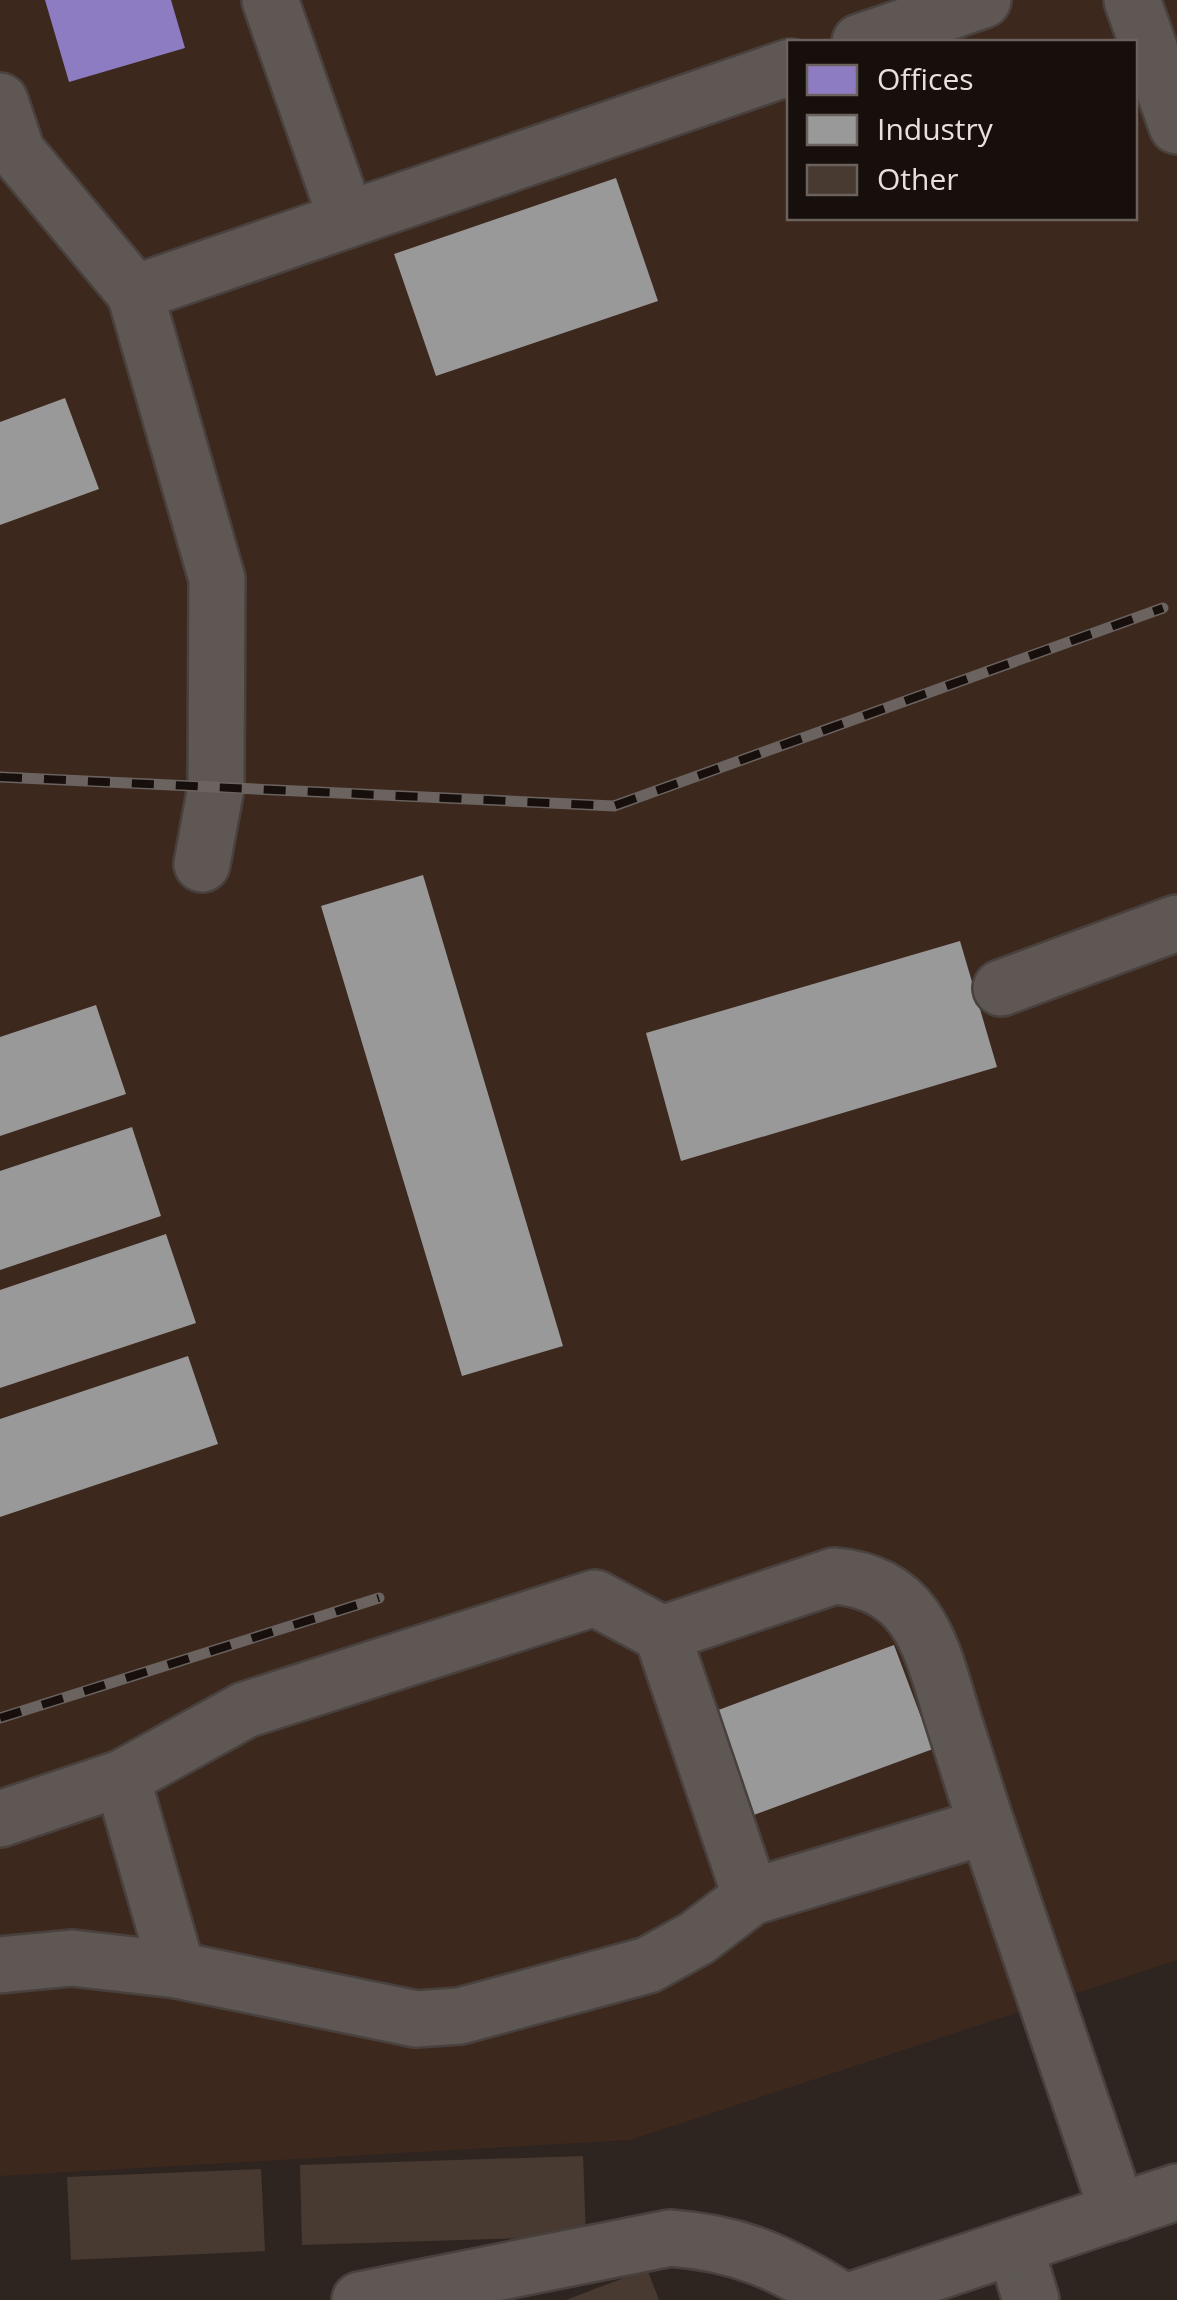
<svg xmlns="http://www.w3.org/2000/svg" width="1177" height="2300" font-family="'Open Sans',sans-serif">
  <rect width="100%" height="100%" fill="#2e2521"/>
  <path fill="#3c281d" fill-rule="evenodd" d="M0,0H1177V1960L630,2140L0,2176ZM790,42H1134V218H790Z"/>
  <polygon fill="#8e7cc3" points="45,0 171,0 185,48 69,82"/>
  <g fill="#999">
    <polygon points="616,178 658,301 436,376 394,254"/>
    <polygon points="65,398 99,489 0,525 0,422"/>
    <polygon points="423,875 563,1346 462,1376 321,906"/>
    <polygon points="960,941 997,1067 681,1161 646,1033"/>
    <polygon points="96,1005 126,1094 0,1136 0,1037"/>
    <polygon points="132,1127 161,1216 0,1270 0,1171"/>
    <polygon points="166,1234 196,1323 0,1388 0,1290"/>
    <polygon points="188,1356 218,1444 0,1517 0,1419"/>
    <polygon points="894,1645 933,1749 751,1816 713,1712"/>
  </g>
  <g fill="#483a31">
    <polygon points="583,2156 586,2236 302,2245 300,2165"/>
    <polygon points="261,2169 265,2251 71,2260 67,2177"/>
    <polygon points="647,2269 659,2300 566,2300"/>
  </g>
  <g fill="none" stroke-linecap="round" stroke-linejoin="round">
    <defs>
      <g id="minor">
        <polyline points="270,0 347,220"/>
        <polyline points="1132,0 1177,126"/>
        <polyline points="860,42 983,0"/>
        <polyline points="0,101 17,152 135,293 790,67"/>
        <polyline points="135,293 217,579 216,787 202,864"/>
        <polyline points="1001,988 1177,923"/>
        <path d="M662,1634L834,1576C919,1583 931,1646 952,1716C964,1753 975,1790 987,1826"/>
        <polyline points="122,1778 177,1970"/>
        <polyline points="0,1819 122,1778 245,1710 595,1598 662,1634 751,1897"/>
        <polyline points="0,1965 72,1958 177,1970 416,2019 460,2016 648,1965 697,1938 751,1897 987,1826 1118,2212"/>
        <polyline points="1015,2247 1031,2300"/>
        <path d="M360,2300L670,2238C740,2243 782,2263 841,2300"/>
        <polyline points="852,2300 1177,2192"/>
      </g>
    </defs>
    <use href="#minor" stroke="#48413d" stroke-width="60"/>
    <use href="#minor" stroke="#5e5753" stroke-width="55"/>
    <defs>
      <g id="rail">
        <polyline points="0,777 614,806 1163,608"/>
        <polyline points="0,1718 379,1598"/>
      </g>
    </defs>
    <use href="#rail" stroke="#6a6360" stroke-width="11"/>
    <use href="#rail" stroke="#160f0b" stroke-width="8" stroke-dasharray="22" stroke-linecap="butt"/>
  </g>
  <rect x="787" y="40" width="350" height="180" fill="#160f0b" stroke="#6b625d" stroke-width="2.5"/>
  <rect x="807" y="65" width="50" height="30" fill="#8e7cc3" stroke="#6b625d" stroke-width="2.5"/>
  <text x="877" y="90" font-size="30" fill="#eadfd9">Offices</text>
  <rect x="807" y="115" width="50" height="30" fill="#999999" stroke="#6b625d" stroke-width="2.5"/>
  <text x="877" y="140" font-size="30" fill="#eadfd9">Industry</text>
  <rect x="807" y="165" width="50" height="30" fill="#483a31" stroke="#6b625d" stroke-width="2.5"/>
  <text x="877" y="190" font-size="30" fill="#eadfd9">Other</text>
</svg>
